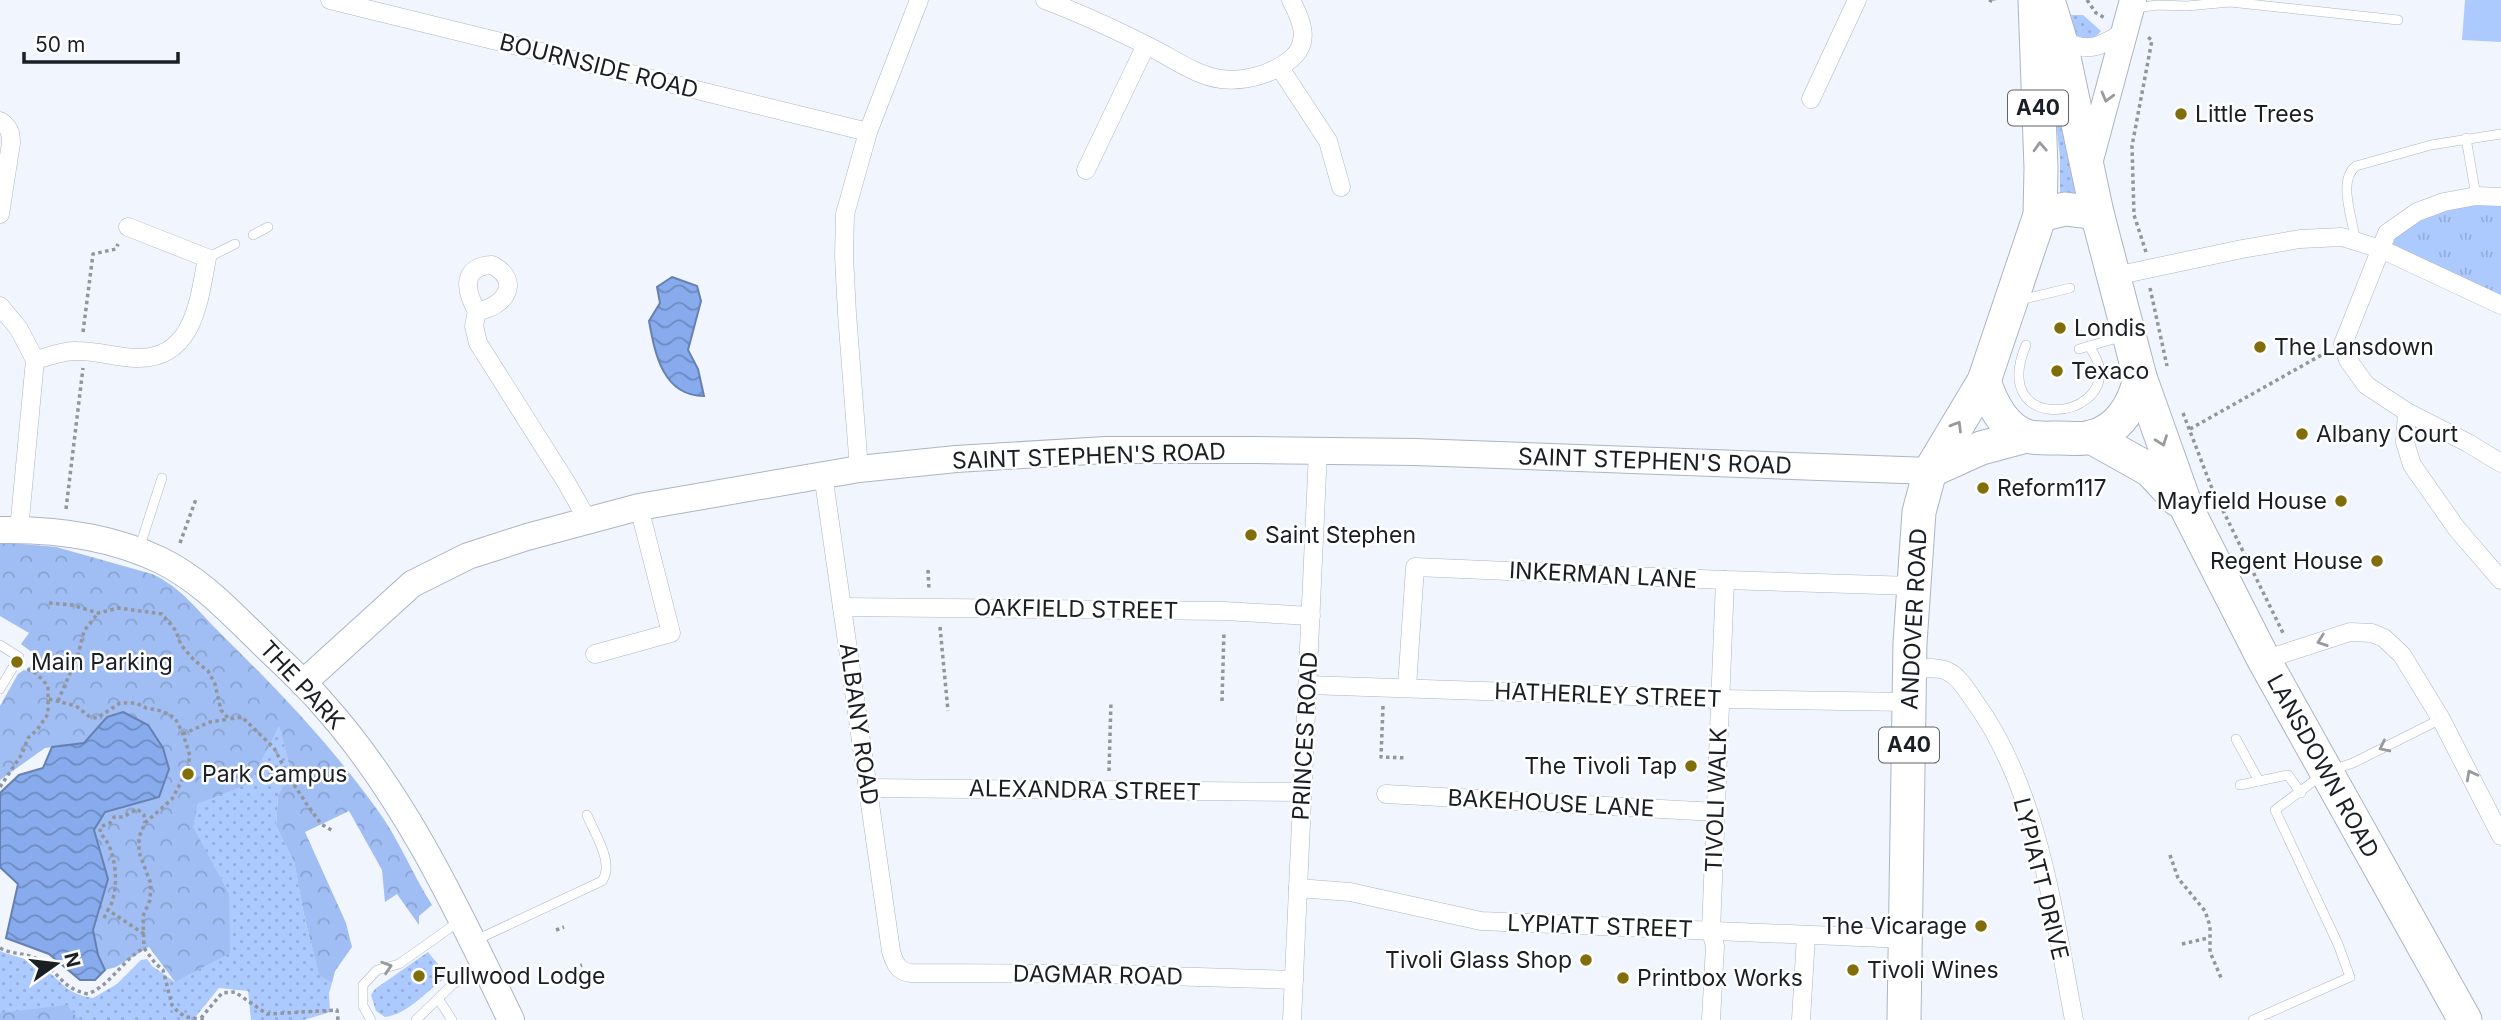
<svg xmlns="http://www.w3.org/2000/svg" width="2501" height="1020" font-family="Inter,sans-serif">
  <defs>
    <pattern id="grass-dots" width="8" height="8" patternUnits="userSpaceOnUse" patternTransform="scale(1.75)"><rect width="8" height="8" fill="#adcafe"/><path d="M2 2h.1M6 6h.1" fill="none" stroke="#94adda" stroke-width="1.8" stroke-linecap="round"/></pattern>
    <pattern id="forest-crowns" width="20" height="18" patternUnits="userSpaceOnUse" patternTransform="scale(1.75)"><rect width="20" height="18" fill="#a0bef3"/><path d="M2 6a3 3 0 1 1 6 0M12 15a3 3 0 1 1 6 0" fill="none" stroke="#89a3d0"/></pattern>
    <pattern id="park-tufts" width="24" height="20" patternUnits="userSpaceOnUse" patternTransform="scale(1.75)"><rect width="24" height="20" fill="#adcafe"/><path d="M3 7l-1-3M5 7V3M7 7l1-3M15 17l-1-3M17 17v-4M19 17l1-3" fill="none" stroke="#94adda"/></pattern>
    <pattern id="water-waves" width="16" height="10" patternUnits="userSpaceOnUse" patternTransform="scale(1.75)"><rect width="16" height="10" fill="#87abed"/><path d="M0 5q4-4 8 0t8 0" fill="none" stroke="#6e8bc0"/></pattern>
  </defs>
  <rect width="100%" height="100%" fill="#f1f5fd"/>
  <g fill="url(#grass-dots)">
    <path d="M2071,15H2083L2101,31C2092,41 2088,42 2076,37Z"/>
    <polygon points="2054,40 2082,208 2060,207 2060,158 2054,103"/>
    <path d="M279,725L291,772L278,795L276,826L294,860L304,915L319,974L332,983L329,993L330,1012L304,1020H251L248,991L219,988L193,1020H79L67,1006L0,1020V951C12,956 26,958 37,964C61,977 61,993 93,998L117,984L141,960L147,959L152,966L175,982L229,893L192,827L198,804L250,782Z"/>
    <path d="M428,952L441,968L451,974C430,987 408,1015 385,1017L376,1011L371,995L375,989Z"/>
  </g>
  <g fill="url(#forest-crowns)">
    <path d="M10,543L56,547L152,574C181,587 198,611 220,633C276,688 330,744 376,808C398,837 412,874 432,905L419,916V925L397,894L385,902L382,870L349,811L305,832L346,923L352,947L335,971L332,983L319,975L304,915L294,861L276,826L278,795L291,772L279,726L250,783L198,804L193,827L229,893L230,953L175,982L149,947L116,967L105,970L98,955L93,930L100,909L98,847L94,830L105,812L159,796L169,770L163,749L148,725L107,717L84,743L45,748L0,780V706L18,674L24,670L27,671L37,656L21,644L29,633L0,616V544Z"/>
    <polygon points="67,1005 79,1020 0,1020 0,1013"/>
  </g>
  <polygon fill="url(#park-tufts)" points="2501,197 2501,305 2381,249 2404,220"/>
  <polygon fill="#adcafe" points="2465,0 2501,0 2501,42 2462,40"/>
  <g fill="url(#water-waves)" stroke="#6681b1" stroke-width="2">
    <path d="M672,277L697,286L701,301L688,350L698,369L704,396C663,396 655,354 649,321L660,303L657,287Z"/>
    <polygon points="123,712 148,725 163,748 169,769 159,797 105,812 94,830 108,879 93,930 98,955 105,970 95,980 80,980 49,954 6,938 18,884 0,867 0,793 19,775 43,768 52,747 84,743 107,717"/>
  </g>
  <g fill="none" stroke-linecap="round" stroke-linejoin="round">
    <defs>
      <g id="lane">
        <polyline points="2136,8 2157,5 2187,6 2230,2 2398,20"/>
        <polyline points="2466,138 2476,196"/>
        <polyline points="253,235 268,227"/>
        <path d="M2355,240C2353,218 2337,181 2356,166L2431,145L2501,134"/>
        <polyline points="207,258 235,244"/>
        <polyline points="2020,300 2070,288"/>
        <path d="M2026,345C1989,433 2110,422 2099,366C2097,358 2093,352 2089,346"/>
        <polyline points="2079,349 2124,336"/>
        <polyline points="139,549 162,478"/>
        <polyline points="0,645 19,657 0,689"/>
        <polyline points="2236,739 2259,781"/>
        <polyline points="2240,785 2288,775 2301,793"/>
        <path d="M474,941L602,881C615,863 594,833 587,815"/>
        <polyline points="439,1000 452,1020"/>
        <polyline points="371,1020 363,1006 363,985 377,970 399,964 461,920"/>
        <polyline points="416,1020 453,984 484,967"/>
        <polyline points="2253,1020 2350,977 2338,944 2275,810 2326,772 2353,763 2441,719"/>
      </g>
      <g id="street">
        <polyline points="330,0 868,132"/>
        <path d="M1045,0C1080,13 1114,29 1148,46C1171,57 1196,76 1221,79C1245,82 1274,74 1292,58C1311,41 1301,19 1291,0"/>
        <path d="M2060,39C2088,54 2100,47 2125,31"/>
        <polyline points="1280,68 1328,141 1341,187"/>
        <polyline points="1811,99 1857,0"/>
        <path d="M0,121C9,127 11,132 11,143L0,214"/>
        <polyline points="1086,170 1146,45"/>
        <polyline points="2501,197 2476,196 2444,202 2417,212 2387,233 2343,344 2348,360 2366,385 2407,412 2468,443 2501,463"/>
        <polyline points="2115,276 2242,249 2300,239 2342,237 2381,249 2501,305"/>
        <polyline points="0,306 19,329 35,360 19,530"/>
        <path d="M477,311C504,308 523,281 492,265C461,266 465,291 477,311L474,326L478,343L566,482L587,519"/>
        <path d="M35,360C48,357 64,350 77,351C97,351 116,357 136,358C194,360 199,300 207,258L128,227"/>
        <polyline points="2407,412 2405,442 2412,465 2457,529 2501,580"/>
        <polyline points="859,469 847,314 844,256 845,214 868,132 919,0"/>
        <path d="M823,474L891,951C894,962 898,972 911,973L1101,974L1294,980"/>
        <polyline points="842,607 1225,611 1311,616"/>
        <polyline points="595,654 671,633 639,507"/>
        <polyline points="2264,660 2350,632 2372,633 2384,638 2402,655 2441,719 2501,836"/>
        <path d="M1910,669C1921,669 1937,666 1947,671C1960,677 1967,691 1975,702C2039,790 2054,916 2074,1020"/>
        <polyline points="1308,685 1720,699 1909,702"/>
        <polyline points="1407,687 1415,567 1725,580 1913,586"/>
        <polyline points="868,788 1303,792"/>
        <polyline points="1386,794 1716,812"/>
        <polyline points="1298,888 1350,892 1481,921 1906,939"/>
        <polyline points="1292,1020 1318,451"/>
        <polyline points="1711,1020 1715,946 1711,931 1725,580"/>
        <polyline points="1801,1020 1806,936"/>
      </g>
      <g id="secondary">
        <polyline points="2088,167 2133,0"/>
        <path d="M0,530C54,529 110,536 160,560C199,579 227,609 258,639C279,660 302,680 322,703C404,794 458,910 511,1020"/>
        <polyline points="303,683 412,584 468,556 527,537 639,507 859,469 956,459 1106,450 1255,450 1415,452 1930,471"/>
      </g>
      <g id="highway">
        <polyline points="2040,215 2065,209 2097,213"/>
        <polyline points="2140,377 2187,509 2264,660 2465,1020"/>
        <path d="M1984,381C1991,402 2003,428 2026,436C2035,439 2049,438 2058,438C2069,438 2081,440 2091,437C2119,431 2135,403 2140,377L2097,213L2060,39L2048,0"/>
        <polyline points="2091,437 2150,470 2178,500"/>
        <polyline points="1930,471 1981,448 2026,436"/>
        <polyline points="1904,1020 1910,643 1919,512 1930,471 1984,381 2040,215 2041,168 2035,0"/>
      </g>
    </defs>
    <use href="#lane" stroke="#abb5c7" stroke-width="10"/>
    <use href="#street" stroke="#abb5c7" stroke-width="19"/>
    <use href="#secondary" stroke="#abb5c7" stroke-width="28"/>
    <use href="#highway" stroke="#abb5c7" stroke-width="35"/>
    <g stroke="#91959c" stroke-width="3.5" stroke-dasharray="3.5 3.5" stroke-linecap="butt">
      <polyline points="1989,0 1994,2 1994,0"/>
      <polyline points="2087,0 2096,13 2105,18"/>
      <polyline points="2146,252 2134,215 2132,146 2152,40 2146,36"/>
      <polyline points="2150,288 2167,366"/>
      <polyline points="83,332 93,254 116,249 118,244"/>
      <polyline points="2183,413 2211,486 2284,635"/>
      <polyline points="2190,429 2325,353"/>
      <polyline points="66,509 83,368"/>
      <polyline points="180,543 196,499"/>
      <polyline points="928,570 929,589"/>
      <polyline points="49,603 72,605 98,613 119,608 162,614 176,631 181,645 194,660 208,671 215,684 221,710 229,719 242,717 274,748 289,777 306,803 321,824 333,831"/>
      <polyline points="940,627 948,711"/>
      <polyline points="49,699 76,706 90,717 97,718 120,703 136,703 146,708 162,711 175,718 183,734 190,756 187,771 172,799 145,823 139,837 139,852 151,884 150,900 143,916 144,948"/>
      <polyline points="58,701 78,655 84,631 98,613"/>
      <polyline points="1222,701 1224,631"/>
      <polyline points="1383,706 1381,757 1407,758"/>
      <polyline points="183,734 210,722 229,719"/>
      <polyline points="1109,771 1111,701"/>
      <polyline points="0,787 22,754 28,738 37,730 48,714 48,686 37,674 26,668"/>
      <polyline points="2170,855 2178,878 2205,911 2210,926 2210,952 2222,980"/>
      <polyline points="104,918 108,910"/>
      <polyline points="556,930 564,927"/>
      <path d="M144,934L108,910C119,894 117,859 107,842C104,836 100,836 100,827L110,823L114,817H123L137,809L144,815L145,823"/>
      <polyline points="2182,944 2208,938"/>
      <path d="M0,948C11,954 22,953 33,957C58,967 58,988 88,994C112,984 122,960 144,948L155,963L163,970L172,1005L179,1013L187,1017L205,1020"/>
      <polyline points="574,968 582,965"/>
      <polyline points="201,1018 222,993 235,992 267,1014 337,1010 338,1020"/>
    </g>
    <use href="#lane" stroke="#fff" stroke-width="9"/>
    <use href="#street" stroke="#fff" stroke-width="18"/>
    <use href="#secondary" stroke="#fff" stroke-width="26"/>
    <use href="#highway" stroke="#fff" stroke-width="33"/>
  </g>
  <defs><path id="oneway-chevron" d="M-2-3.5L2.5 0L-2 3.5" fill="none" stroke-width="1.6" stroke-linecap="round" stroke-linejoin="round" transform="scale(1.75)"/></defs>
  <g stroke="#989a9d">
    <use href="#oneway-chevron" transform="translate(2107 97) rotate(105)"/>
    <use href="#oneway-chevron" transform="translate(2040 147) rotate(-93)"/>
    <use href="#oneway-chevron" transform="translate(1957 426) rotate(-59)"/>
    <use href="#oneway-chevron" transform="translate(2162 441) rotate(70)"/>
    <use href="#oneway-chevron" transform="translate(2322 641) rotate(161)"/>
    <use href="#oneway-chevron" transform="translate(2384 747) rotate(154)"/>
    <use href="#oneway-chevron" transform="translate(2471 775) rotate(-118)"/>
    <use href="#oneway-chevron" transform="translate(387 967) rotate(-18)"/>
  </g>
  <g fill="#816d09" stroke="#fff" stroke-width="2.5">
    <circle cx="2181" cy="114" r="7"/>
    <circle cx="2060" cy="328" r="7"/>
    <circle cx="2260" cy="347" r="7"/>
    <circle cx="2057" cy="371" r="7"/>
    <circle cx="2302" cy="434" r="7"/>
    <circle cx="1983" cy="488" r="7"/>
    <circle cx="2341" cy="501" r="7"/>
    <circle cx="1251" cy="535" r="7"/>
    <circle cx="2377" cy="561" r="7"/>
    <circle cx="17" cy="662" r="7"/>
    <circle cx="1691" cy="766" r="7"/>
    <circle cx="188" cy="774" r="7"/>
    <circle cx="1981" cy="926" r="7"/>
    <circle cx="1586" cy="960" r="7"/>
    <circle cx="1853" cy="970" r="7"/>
    <circle cx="419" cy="976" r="7"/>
    <circle cx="1623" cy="978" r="7"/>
  </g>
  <g text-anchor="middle" stroke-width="5" stroke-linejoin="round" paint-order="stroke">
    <g fill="#fff" stroke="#5f6266" stroke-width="2">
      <rect x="2008" y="90.5" width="60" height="35" rx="5"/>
      <rect x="1879" y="727.5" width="60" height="35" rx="5"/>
    </g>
    <g font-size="21" font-weight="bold" fill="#1a1e25">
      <text x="2038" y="115">A40</text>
      <text x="1909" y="752">A40</text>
    </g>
    <g font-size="23" fill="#1a1e25" stroke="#fff">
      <text transform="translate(599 66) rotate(14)" y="8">BOURNSIDE ROAD</text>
      <text transform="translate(1089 456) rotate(-2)" y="8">SAINT STEPHEN'S ROAD</text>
      <text transform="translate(1655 461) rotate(2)" y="8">SAINT STEPHEN'S ROAD</text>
      <text transform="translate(1603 575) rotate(3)" y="8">INKERMAN LANE</text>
      <text transform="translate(1076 609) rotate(1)" y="8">OAKFIELD STREET</text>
      <text transform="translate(1914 619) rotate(-87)" y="8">ANDOVER ROAD</text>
      <text transform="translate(302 685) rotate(47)" y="8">THE PARK</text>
      <text transform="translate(1608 695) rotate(2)" y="8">HATHERLEY STREET</text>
      <text transform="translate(859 724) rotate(82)" y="8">ALBANY ROAD</text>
      <text transform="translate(1305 736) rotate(-87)" y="8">PRINCES ROAD</text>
      <text transform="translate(2323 766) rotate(61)" y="8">LANSDOWN ROAD</text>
      <text transform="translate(1085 790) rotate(1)" y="8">ALEXANDRA STREET</text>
      <text transform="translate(1716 800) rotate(-88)" y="8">TIVOLI WALK</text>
      <text transform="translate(1551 803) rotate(3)" y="8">BAKEHOUSE LANE</text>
      <text transform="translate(2041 879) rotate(76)" y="8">LYPIATT DRIVE</text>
      <text transform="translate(1600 926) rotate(2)" y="8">LYPIATT STREET</text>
      <text transform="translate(1098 975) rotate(1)" y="8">DAGMAR ROAD</text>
    </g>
    <g font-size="23" fill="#1a1e25" stroke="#fff" text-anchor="start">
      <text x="2195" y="122">Little Trees</text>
      <text x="2074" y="336">Londis</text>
      <text x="2274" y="355">The Lansdown</text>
      <text x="2071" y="379">Texaco</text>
      <text x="2316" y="442">Albany Court</text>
      <text x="1997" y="496">Reform117</text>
      <text x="2327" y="509" text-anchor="end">Mayfield House</text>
      <text x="1265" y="543">Saint Stephen</text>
      <text x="2363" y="569" text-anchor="end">Regent House</text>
      <text x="31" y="670">Main Parking</text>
      <text x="1677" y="774" text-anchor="end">The Tivoli Tap</text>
      <text x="202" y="782">Park Campus</text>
      <text x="1967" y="934" text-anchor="end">The Vicarage</text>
      <text x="1572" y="968" text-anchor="end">Tivoli Glass Shop</text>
      <text x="1867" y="978">Tivoli Wines</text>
      <text x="433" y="984">Fullwood Lodge</text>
      <text x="1637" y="986">Printbox Works</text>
    </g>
  </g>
  <g transform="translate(56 964) rotate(76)" stroke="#ffffff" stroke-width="5" paint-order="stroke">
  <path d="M0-5L12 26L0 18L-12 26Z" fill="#1a1e25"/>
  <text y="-10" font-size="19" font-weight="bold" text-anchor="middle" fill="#1a1e25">N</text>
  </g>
  <path d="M24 52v10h154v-10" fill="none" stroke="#1a1e25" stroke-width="3.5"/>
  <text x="35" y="52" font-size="21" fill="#1a1e25" stroke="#ffffff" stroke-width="5" paint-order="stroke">50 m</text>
</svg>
